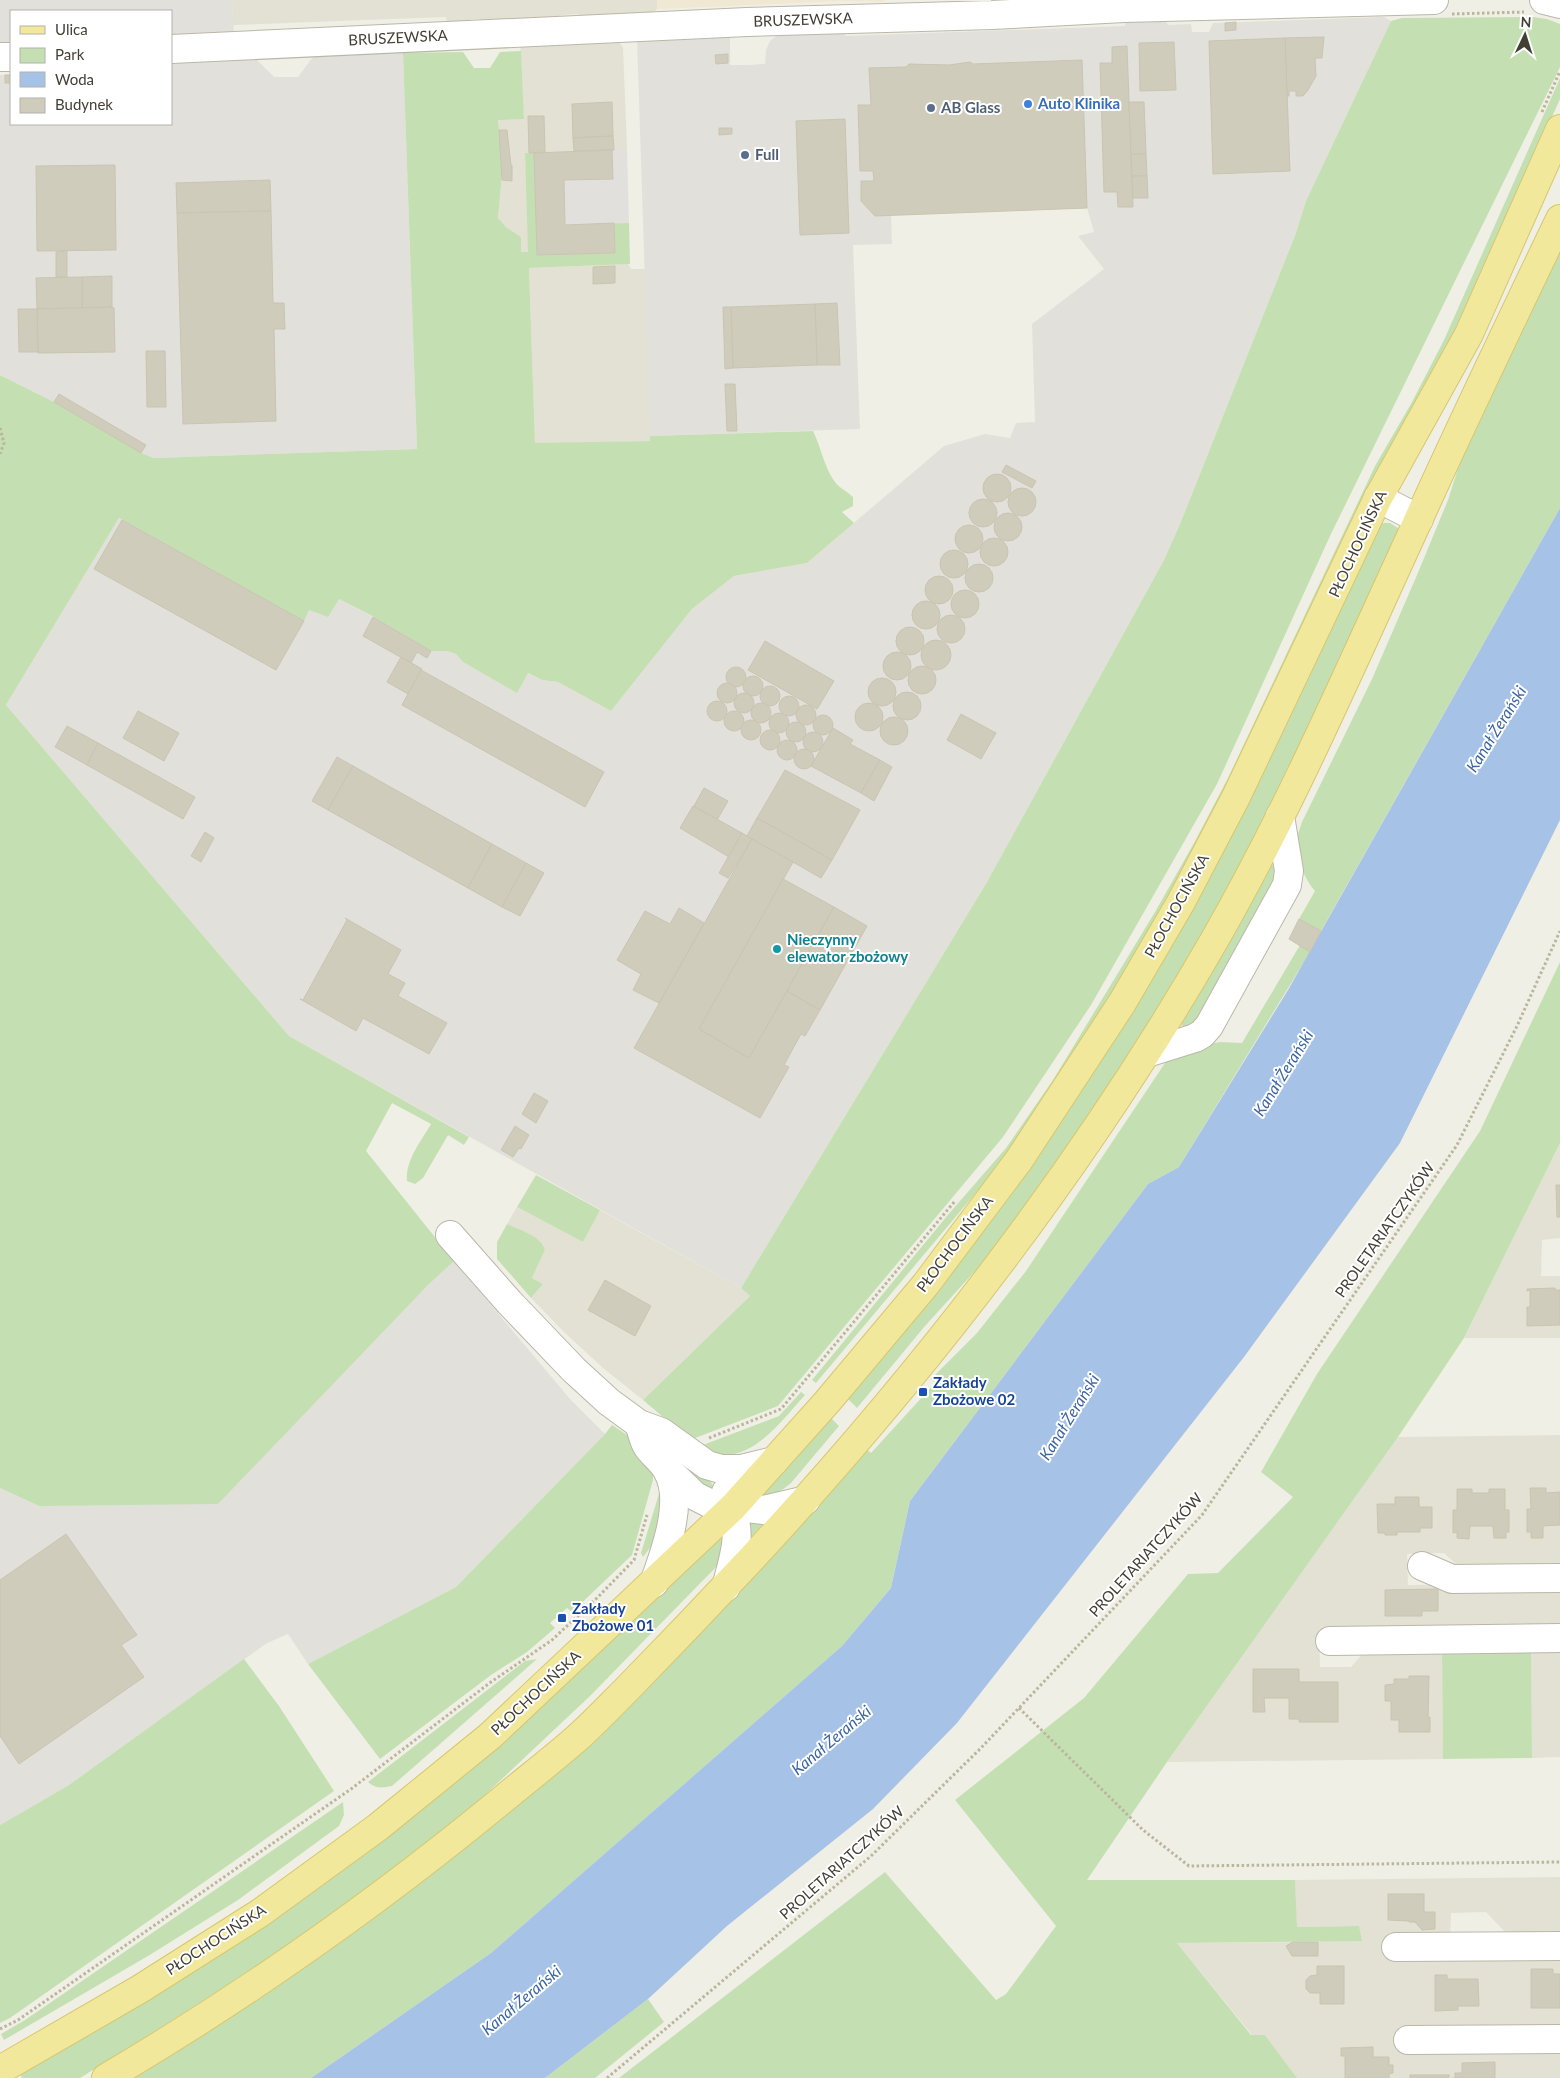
<svg xmlns="http://www.w3.org/2000/svg" width="1560" height="2078" font-family="Lato,sans-serif">
  <rect width="100%" height="100%" fill="#f0efe5"/>
  <g fill="#e3e1d4">
    <polygon points="232,0 657,0 657,9 648,18 587,21 578,14 561,15 553,22 497,24 491,19 471,19 467,26 447,27 446,17 233,25"/>
    <polygon points="613,34 623,47 627,150 525,153 529,253 521,252 521,237 506,227 498,218 503,164 498,119 524,119 520,38"/>
    <polygon points="628,264 631,269 645,269 651,441 535,444 529,268"/>
    <polygon points="1560,1143 1560,1238 1542,1240 1541,1276 1560,1276 1560,1338 1464,1338"/>
    <polygon points="517,1207 583,1242 600,1210 741,1288 750,1296 643,1400 603,1368 564,1332 531,1298 543,1284 532,1278 545,1250 544,1246 539,1241 507,1224"/>
    <polygon points="1560,1435 1560,1569 1462,1570 1444,1553 1407,1554 1408,1585 1560,1584 1560,1627 1319,1630 1320,1667 1351,1667 1365,1651 1442,1651 1443,1759 1167,1762 1398,1437"/>
    <polygon points="1531,1649 1560,1649 1560,1757 1532,1758"/>
    <polygon points="1560,1877 1560,1940 1513,1940 1486,1912 1451,1913 1450,1940 1560,1953 1560,2078 1297,2078 1265,2035 1252,2035 1177,1943 1318,1942 1359,1926 1296,1927 1295,1880"/>
  </g>
  <polygon fill="#f0e8d2" points="657,0 884,0 884,2 843,1 657,9"/>
  <g fill="#e2e0da">
    <polygon points="0,0 232,0 234,36 171,37 171,11 11,11 11,44 0,44"/>
    <polygon points="1163,15 1168,25 1191,24 1192,32 1209,32 1213,23 1384,17 1391,21 1306,201 1296,233 1180,524 1164,560 987,882 741,1288 289,1036 6,705 119,518 304,620 309,610 339,599 373,617 431,651 447,651 456,654 463,662 516,692 527,673 542,680 558,682 611,711 692,609 734,576 807,563 944,446 985,434 1010,438 1016,423 1035,422 1032,324 1104,269 1078,236 1094,232 1087,208 891,215 892,244 853,245 860,429 650,436 637,39 730,37 730,65 749,65 765,64 766,50 770,41 784,30 845,28 845,36 1125,26 1126,16"/>
    <polygon points="403,53 417,449 154,458 141,453 54,402 0,375 0,75 11,75 11,124 171,124 171,62 256,59 274,77 298,77 313,57"/>
    <polygon points="454,1261 570,1399 605,1434 456,1587 308,1664 288,1634 267,1643 69,1785 0,1825 0,1488 39,1506 426,1287"/>
  </g>
  <g fill="#c4e0b2">
    <polygon points="1533,17 1547,19 1560,24 1560,67 1330,536 1217,784 1091,1005 1003,1137 778,1406 690,1440 643,1400 750,1296 741,1288 987,882 1164,560 1180,524 1296,233 1306,201 1391,21 1402,18"/>
    <path d="M521,51L524,119L498,120L503,164L498,218L506,227L521,237V252H528L525,153H534L537,255L615,253L614,223H629L630,264L529,268L535,443L650,441V436L813,431C821,447 824,467 835,482C839,488 847,491 853,497V506L842,512L854,523L807,563L734,576L692,609L611,711L558,682L542,680L528,673L517,693L463,662L456,654L447,651H431L374,617L339,599L328,617L309,610L304,621L119,518L6,705L289,1036L469,1137L464,1145L448,1135L423,1178L415,1184L407,1181C405,1161 421,1141 431,1124L392,1103L366,1151L454,1261L426,1287L218,1504L39,1506L0,1488V375L54,402L141,453L154,458L417,449L403,53L463,52L474,68H490L500,52Z"/>
    <polygon points="1560,78 1560,99 1457,329 1348,533 1191,860 1103,1011 1011,1151 816,1383 812,1380 947,1216 1006,1148 1053,1080 1155,912 1194,843 1228,778 1375,466 1412,402 1444,340"/>
    <path d="M1560,250V508L1321,931L1299,919L1315,891C1306,881 1294,856 1296,842C1297,835 1300,828 1302,822L1372,679L1417,575L1448,500L1463,453Z"/>
    <polygon points="1384,523 1390,523 1398,528 1398,535 1282,786 1231,886 1144,1034 1006,1237 925,1326 857,1408 846,1397 1023,1176 1060,1123 1130,1011 1226,845 1313,669 1378,525"/>
    <polygon points="1272,865 1277,870 1276,884 1196,1024 1186,1027 1181,1025 1181,1018 1266,868"/>
    <path d="M1300,945L1310,952L1179,1167L1148,1184L910,1501L891,1588L842,1646L491,1953L311,2078H130L484,1831C628,1717 747,1589 866,1449L871,1453L935,1383L931,1379L977,1333L1026,1271L1165,1063L1174,1053L1186,1049L1220,1042L1242,1043Z"/>
    <polygon points="1560,962 1560,1143 1464,1338 1398,1437 1167,1762 1087,1880 1295,1880 1297,1927 1359,1926 1362,1941 1177,1943 1251,2035 1265,2035 1297,2078 619,2078 885,1872 996,2000 1006,1994 1056,1926 955,1800 1084,1698 1188,1574 1218,1573 1293,1497 1261,1472 1317,1374 1480,1131"/>
    <polygon points="536,1175 600,1210 583,1242 517,1207"/>
    <path d="M507,1224C518,1229 543,1237 545,1250L532,1278L543,1284L531,1298L497,1259V1242Z"/>
    <path d="M801,1392L805,1395C783,1419 755,1459 718,1455C711,1454 703,1450 695,1448L779,1416Z"/>
    <polygon points="828,1415 839,1426 791,1483 782,1490 760,1499 757,1494"/>
    <polygon points="612,1425 639,1443 653,1469 653,1480 632,1555 572,1612 567,1608 550,1623 555,1628 527,1652 491,1675 380,1759 308,1664 456,1587 605,1434"/>
    <polygon points="683,1461 711,1482 714,1488 713,1492 676,1468"/>
    <polygon points="662,1484 659,1536 643,1557 641,1553"/>
    <polygon points="768,1519 747,1541 744,1522"/>
    <polygon points="724,1531 726,1536 718,1565 590,1696 468,1811 360,1897 217,1992 80,2078 22,2078 19,2072 557,1690 645,1610"/>
    <polygon points="1531,1649 1532,1758 1443,1759 1442,1651"/>
    <polygon points="244,1659 279,1706 334,1791 10,2018 0,2023 0,1825 69,1785"/>
    <path d="M537,1659L392,1786C383,1788 375,1789 368,1782L525,1661Z"/>
    <polygon points="343,1802 344,1815 339,1826 238,1900 148,1956 4,2040 1,2034 25,2020"/>
    <polygon points="648,1999 664,2022 595,2078 545,2078"/>
  </g>
  <polygon fill="#e1e0dd" points="612,150 627,150 629,223 565,225 564,180 613,179"/>
  <polygon fill="#a7c2e7" points="1560,508 1560,820 1400,1143 1244,1357 957,1723 873,1809 727,1926 648,1999 545,2078 311,2078 491,1953 842,1646 891,1588 910,1501 1148,1184 1179,1167 1288,990"/>
  <g fill="#d0ccbc" stroke="#cac4b0">
    <polygon points="1236,22 1236,30 1225,31 1225,23"/>
    <polygon points="1324,37 1322,58 1315,58 1316,76 1308,90 1303,96 1296,96 1296,91 1289,91 1289,96 1287,96 1285,38"/>
    <polygon points="1285,38 1290,171 1213,174 1209,41"/>
    <polygon points="1174,42 1176,90 1140,91 1139,43"/>
    <polygon points="1127,46 1133,207 1118,207 1117,192 1104,192 1100,63 1112,63 1112,47"/>
    <polygon points="728,54 728,63 716,64 715,55"/>
    <polygon points="1082,60 1087,208 875,216 861,201 861,181 874,181 873,171 860,171 858,105 871,105 869,68 906,67 909,64 949,65 970,62 973,64"/>
    <rect x="5" y="75" width="6" height="8"/>
    <polygon points="612,102 613,136 573,138 572,104"/>
    <polygon points="1129,102 1144,102 1146,154 1131,154"/>
    <polygon points="528,116 544,116 545,152 529,153"/>
    <polygon points="845,119 849,233 800,235 796,121"/>
    <polygon points="719,128 732,128 732,134 719,135"/>
    <polygon points="499,130 507,130 511,165 512,165 512,181 502,180"/>
    <polygon points="613,136 614,150 574,151 573,138"/>
    <polygon points="612,150 613,179 564,180 565,225 614,223 615,253 537,255 534,153"/>
    <polygon points="1131,154 1146,154 1147,176 1132,176"/>
    <polygon points="115,165 116,250 37,251 36,166"/>
    <polygon points="1132,176 1147,176 1148,198 1133,198"/>
    <polygon points="270,180 271,211 177,213 176,183"/>
    <polygon points="271,211 273,303 284,303 285,329 274,329 276,421 183,424 177,213"/>
    <polygon points="67,251 67,277 56,277 56,252"/>
    <polygon points="615,266 615,283 593,284 593,267"/>
    <polygon points="112,276 112,307 82,308 82,277"/>
    <polygon points="82,277 82,308 37,309 36,278"/>
    <polygon points="837,303 840,365 817,365 815,304"/>
    <polygon points="815,304 817,365 733,368 731,307"/>
    <polygon points="112,307 114,308 115,352 38,353 37,309"/>
    <polygon points="723,307 731,307 733,368 725,369"/>
    <polygon points="18,309 37,309 38,352 19,352"/>
    <polygon points="146,351 165,351 166,407 147,407"/>
    <polygon points="725,384 735,384 737,431 727,431"/>
    <polygon points="59,394 146,445 141,453 54,402"/>
    <polygon points="1006,465 1036,481 1032,488 1002,472"/>
    <circle cx="997" cy="488" r="14"/>
    <circle cx="1022" cy="502" r="14"/>
    <circle cx="983" cy="513" r="14"/>
    <circle cx="1008" cy="527" r="14"/>
    <polygon points="122,520 304,621 276,670 94,569"/>
    <circle cx="969" cy="539" r="14"/>
    <circle cx="994" cy="552" r="14"/>
    <circle cx="954" cy="564" r="14"/>
    <circle cx="979" cy="578" r="14"/>
    <circle cx="939" cy="590" r="14"/>
    <circle cx="965" cy="604" r="14"/>
    <circle cx="926" cy="615" r="14"/>
    <circle cx="951" cy="629" r="14"/>
    <polygon points="373,617 431,651 427,658 417,652 411,663 363,636"/>
    <circle cx="910" cy="641" r="14"/>
    <circle cx="936" cy="655" r="15"/>
    <polygon points="765,641 834,681 817,709 748,670"/>
    <circle cx="897" cy="666" r="14"/>
    <polygon points="401,657 422,669 408,694 387,682"/>
    <circle cx="922" cy="680" r="14"/>
    <circle cx="736" cy="677" r="10"/>
    <polygon points="421,670 604,772 585,807 402,705"/>
    <circle cx="753" cy="686" r="10"/>
    <circle cx="882" cy="692" r="14"/>
    <circle cx="727" cy="693" r="10"/>
    <circle cx="770" cy="696" r="10"/>
    <circle cx="907" cy="706" r="14"/>
    <circle cx="744" cy="703" r="10"/>
    <circle cx="789" cy="706" r="10"/>
    <circle cx="717" cy="711" r="10"/>
    <circle cx="869" cy="717" r="14"/>
    <circle cx="761" cy="713" r="10"/>
    <circle cx="806" cy="715" r="10"/>
    <polygon points="138,711 179,733 164,761 123,738"/>
    <circle cx="734" cy="721" r="10"/>
    <circle cx="779" cy="723" r="10"/>
    <polygon points="961,714 996,733 981,759 947,740"/>
    <circle cx="823" cy="725" r="10"/>
    <circle cx="894" cy="731" r="14"/>
    <circle cx="751" cy="730" r="10"/>
    <circle cx="796" cy="732" r="10"/>
    <polygon points="67,726 98,743 87,765 55,747"/>
    <polygon points="833,728 853,740 850,744 880,760 861,793 811,766"/>
    <circle cx="770" cy="740" r="10"/>
    <circle cx="813" cy="742" r="10"/>
    <circle cx="787" cy="750" r="10"/>
    <polygon points="98,743 195,797 183,819 87,765"/>
    <circle cx="804" cy="759" r="10"/>
    <polygon points="337,757 353,766 328,810 312,801"/>
    <polygon points="880,760 892,767 874,801 861,793"/>
    <polygon points="353,766 492,844 468,888 328,810"/>
    <polygon points="785,770 860,810 832,860 757,818"/>
    <polygon points="704,788 728,801 717,820 694,806"/>
    <polygon points="693,806 742,833 729,857 680,828"/>
    <polygon points="757,818 832,860 821,878 747,836"/>
    <polygon points="205,832 214,838 201,862 191,856"/>
    <polygon points="742,833 752,839 728,878 719,873"/>
    <polygon points="752,839 793,862 699,1029 749,1058 787,991 820,1010 805,1036 801,1034 784,1065 789,1067 760,1118 634,1048"/>
    <polygon points="492,844 526,863 502,907 468,888"/>
    <polygon points="526,863 544,873 520,916 502,907"/>
    <polygon points="783,879 834,907 749,1058 699,1029"/>
    <polygon points="834,907 867,926 820,1010 787,991"/>
    <polygon points="679,908 704,923 659,1003 633,990 641,974 617,960 645,911 670,924"/>
    <polygon points="345,918 401,950 388,974 405,983 398,996 447,1023 429,1054 363,1018 356,1031 300,999 303,1000 347,920"/>
    <polygon points="1299,919 1321,931 1310,952 1289,939"/>
    <polygon points="534,1093 548,1101 536,1123 522,1114"/>
    <polygon points="515,1126 529,1135 521,1149 519,1148 513,1157 501,1150"/>
    <polygon points="1556,1185 1560,1185 1560,1217 1557,1217"/>
    <polygon points="605,1280 651,1306 635,1336 588,1310"/>
    <polygon points="1555,1288 1555,1290 1560,1290 1560,1325 1527,1326 1527,1307 1530,1307 1530,1290 1527,1291 1527,1289"/>
    <polygon points="1530,1488 1546,1488 1546,1493 1560,1492 1560,1525 1543,1526 1543,1538 1531,1538 1531,1532 1527,1532 1527,1509 1531,1509"/>
    <polygon points="1457,1489 1472,1489 1472,1493 1489,1493 1489,1489 1505,1489 1505,1510 1509,1510 1509,1532 1506,1532 1506,1538 1494,1538 1493,1526 1470,1526 1469,1539 1457,1538 1457,1532 1453,1533 1453,1510 1457,1510"/>
    <polygon points="1395,1497 1419,1497 1419,1507 1432,1507 1432,1528 1420,1528 1420,1532 1397,1532 1397,1535 1385,1535 1385,1533 1378,1533 1377,1504 1395,1504"/>
    <polygon points="66,1534 137,1635 121,1645 144,1677 19,1764 0,1736 0,1580"/>
    <polygon points="1438,1589 1438,1611 1422,1611 1422,1616 1385,1616 1385,1590"/>
    <polygon points="1253,1669 1299,1669 1299,1682 1338,1682 1338,1722 1299,1722 1299,1719 1289,1719 1289,1698 1264,1698 1265,1712 1253,1712"/>
    <polygon points="1409,1676 1429,1676 1428,1717 1430,1717 1430,1732 1399,1732 1399,1720 1391,1720 1391,1701 1385,1701 1385,1685 1394,1684 1394,1679 1409,1679"/>
    <polygon points="1388,1894 1424,1894 1424,1912 1435,1912 1435,1929 1422,1930 1415,1922 1409,1922 1409,1921 1388,1920"/>
    <polygon points="1293,1942 1318,1942 1318,1956 1292,1956 1286,1946"/>
    <polygon points="1317,1966 1344,1966 1344,2004 1320,2004 1320,1993 1310,1993 1306,1989 1306,1980 1310,1976 1317,1975"/>
    <polygon points="1531,1969 1553,1969 1553,1974 1560,1974 1560,2008 1531,2008"/>
    <polygon points="1435,1975 1447,1975 1447,1979 1478,1979 1479,2006 1458,2006 1458,2010 1435,2011"/>
    <polygon points="1373,2047 1373,2057 1389,2057 1389,2065 1393,2065 1393,2073 1389,2074 1389,2078 1345,2078 1345,2056 1341,2056 1341,2048"/>
    <polygon points="1495,2062 1495,2078 1453,2078 1455,2078 1455,2073 1462,2073 1462,2063"/>
    <rect x="1410" y="2075" width="39" height="3"/>
  </g>
  <g fill="none" stroke-linecap="round" stroke-linejoin="round">
    <defs>
      <g id="minor">
        <polyline points="1544,0 1560,4"/>
        <polyline points="171,49 747,22 992,15 1124,8 1434,0"/>
        <polyline points="0,57 11,57"/>
        <polyline points="1378,498 1419,519"/>
        <polyline points="1147,1053 1195,1038 1202,1034 1209,1026 1287,885 1289,871 1280,816"/>
        <polyline points="450,1235 509,1302 574,1370 609,1402 639,1424 661,1432 707,1465 721,1469 741,1469 774,1461"/>
        <path d="M639,1424C642,1431 643,1440 647,1446C653,1455 662,1461 667,1470C685,1500 665,1552 654,1583"/>
        <polyline points="667,1469 695,1496 711,1504 764,1510 806,1500"/>
        <polyline points="1422,1566 1452,1579 1560,1578"/>
        <path d="M726,1587C737,1547 743,1532 726,1492"/>
        <polyline points="1330,1641 1560,1638"/>
        <polyline points="1396,1947 1560,1946"/>
        <polyline points="1408,2040 1560,2039"/>
      </g>
      <g id="major">
        <polyline points="0,2070 140,1989 260,1913 378,1827 490,1736 733,1507 827,1402 926,1284 1019,1160 1122,1003 1181,902 1236,797 1378,498 1469,334 1560,129"/>
        <path d="M106,2078C245,1996 377,1903 502,1800C526,1780 552,1760 576,1739C594,1723 611,1705 628,1688C670,1645 712,1601 753,1557C928,1368 1087,1162 1215,939C1291,806 1352,664 1416,525C1462,423 1511,321 1560,219"/>
      </g>
    </defs>
    <use href="#minor" stroke="#bab7a9" stroke-width="30"/>
    <use href="#major" stroke="#d5c76e" stroke-width="30"/>
    <g stroke="#bab59c" stroke-width="3" stroke-dasharray="2.5 2.5" stroke-linecap="butt">
      <polyline points="1452,14 1524,12"/>
      <polyline points="1542,112 1560,71"/>
      <polyline points="0,428 4,443 0,454"/>
      <polyline points="709,1438 781,1409 955,1201"/>
      <polyline points="1019,1708 1143,1830 1189,1866 1560,1862"/>
      <polyline points="0,2029 18,2020 351,1789 491,1682 552,1640 598,1597 634,1560 647,1515"/>
      <polyline points="607,2078 871,1856 981,1748 1202,1515 1457,1145 1517,1026 1560,931"/>
    </g>
    <use href="#minor" stroke="#fff" stroke-width="28"/>
    <use href="#major" stroke="#f2e89c" stroke-width="28"/>
  </g>
  <circle fill="#3f7fe0" stroke="#fff" stroke-width="2" cx="1028" cy="104" r="5"/>
  <g fill="#5c6f8a" stroke="#fff" stroke-width="2">
    <circle cx="931" cy="108" r="5"/>
    <circle cx="745" cy="155" r="5"/>
  </g>
  <circle fill="#0f9aa8" stroke="#fff" stroke-width="2" cx="777" cy="949" r="5"/>
  <g fill="#1a4fb4" stroke="#fff" stroke-width="2">
    <rect x="918" y="1387" width="10" height="10" rx="2.5"/>
    <rect x="557" y="1613" width="10" height="10" rx="2.5"/>
  </g>
  <g text-anchor="middle" stroke-width="4" stroke-linejoin="round" paint-order="stroke">
    <g font-size="15" fill="#423f35" stroke="#fff">
      <text transform="translate(803 20) rotate(-2)" y="5">BRUSZEWSKA</text>
      <text transform="translate(398 38) rotate(-3)" y="5">BRUSZEWSKA</text>
      <text transform="translate(1358 544) rotate(-65)" y="5">PŁOCHOCIŃSKA</text>
      <text transform="translate(1177 906) rotate(-61)" y="5">PŁOCHOCIŃSKA</text>
      <text transform="translate(1385 1230) rotate(-55)" y="5">PROLETARIATCZYKÓW</text>
      <text transform="translate(955 1244) rotate(-53)" y="5">PŁOCHOCIŃSKA</text>
      <text transform="translate(1146 1555) rotate(-48)" y="5">PROLETARIATCZYKÓW</text>
      <text transform="translate(536 1693) rotate(-43)" y="5">PŁOCHOCIŃSKA</text>
      <text transform="translate(842 1863) rotate(-42)" y="5">PROLETARIATCZYKÓW</text>
      <text transform="translate(216 1940) rotate(-33)" y="5">PŁOCHOCIŃSKA</text>
    </g>
    <g font-size="15" font-weight="bold" fill="#366cbe" stroke="#fff" text-anchor="start">
      <text x="1038" y="109">Auto Klinika</text>
    </g>
    <g font-size="15" font-weight="bold" fill="#4e5e75" stroke="#fff" text-anchor="start">
      <text x="941" y="113">AB Glass</text>
      <text x="755" y="160">Full</text>
    </g>
    <g font-size="15" font-weight="bold" fill="#0d838f" stroke="#fff" text-anchor="start">
      <text x="787" y="945">Nieczynny<tspan x="787" dy="17">elewator zbożowy</tspan></text>
    </g>
    <g font-size="15" font-weight="bold" fill="#164399" stroke="#fff" text-anchor="start">
      <text x="933" y="1388">Zakłady<tspan x="933" dy="17">Zbożowe 02</tspan></text>
      <text x="572" y="1614">Zakłady<tspan x="572" dy="17">Zbożowe 01</tspan></text>
    </g>
    <g font-size="16" font-style="italic" fill="#3b65a1" stroke="#fff">
      <text transform="translate(1496 729) rotate(-58)" y="6">Kanał Żerański</text>
      <text transform="translate(1283 1073) rotate(-58)" y="6">Kanał Żerański</text>
      <text transform="translate(1069 1417) rotate(-58)" y="6">Kanał Żerański</text>
      <text transform="translate(831 1740) rotate(-40)" y="6">Kanał Żerański</text>
      <text transform="translate(521 2000) rotate(-40)" y="6">Kanał Żerański</text>
    </g>
  </g>
  <rect x="10" y="10" width="162" height="115" fill="#ffffff" stroke="#b3b2ae"/>
  <rect x="20" y="26" width="25" height="8" fill="#f2e89c" stroke="#b3b2ae"/>
  <text x="55" y="35" font-size="15" fill="#423f35">Ulica</text>
  <rect x="20" y="48" width="25" height="15" fill="#c4e0b2" stroke="#b3b2ae"/>
  <text x="55" y="60" font-size="15" fill="#423f35">Park</text>
  <rect x="20" y="72" width="25" height="15" fill="#a7c2e7" stroke="#b3b2ae"/>
  <text x="55" y="85" font-size="15" fill="#423f35">Woda</text>
  <rect x="20" y="98" width="25" height="15" fill="#d0ccbc" stroke="#b3b2ae"/>
  <text x="55" y="110" font-size="15" fill="#423f35">Budynek</text>
  <g transform="translate(1525 35) rotate(4)" stroke="#ffffff" stroke-width="4" paint-order="stroke">
  <path d="M0-4L9 19L0 12L-9 19Z" fill="#423f35"/>
  <text y="-8" font-size="14" font-weight="bold" text-anchor="middle" fill="#423f35">N</text>
  </g>
</svg>
